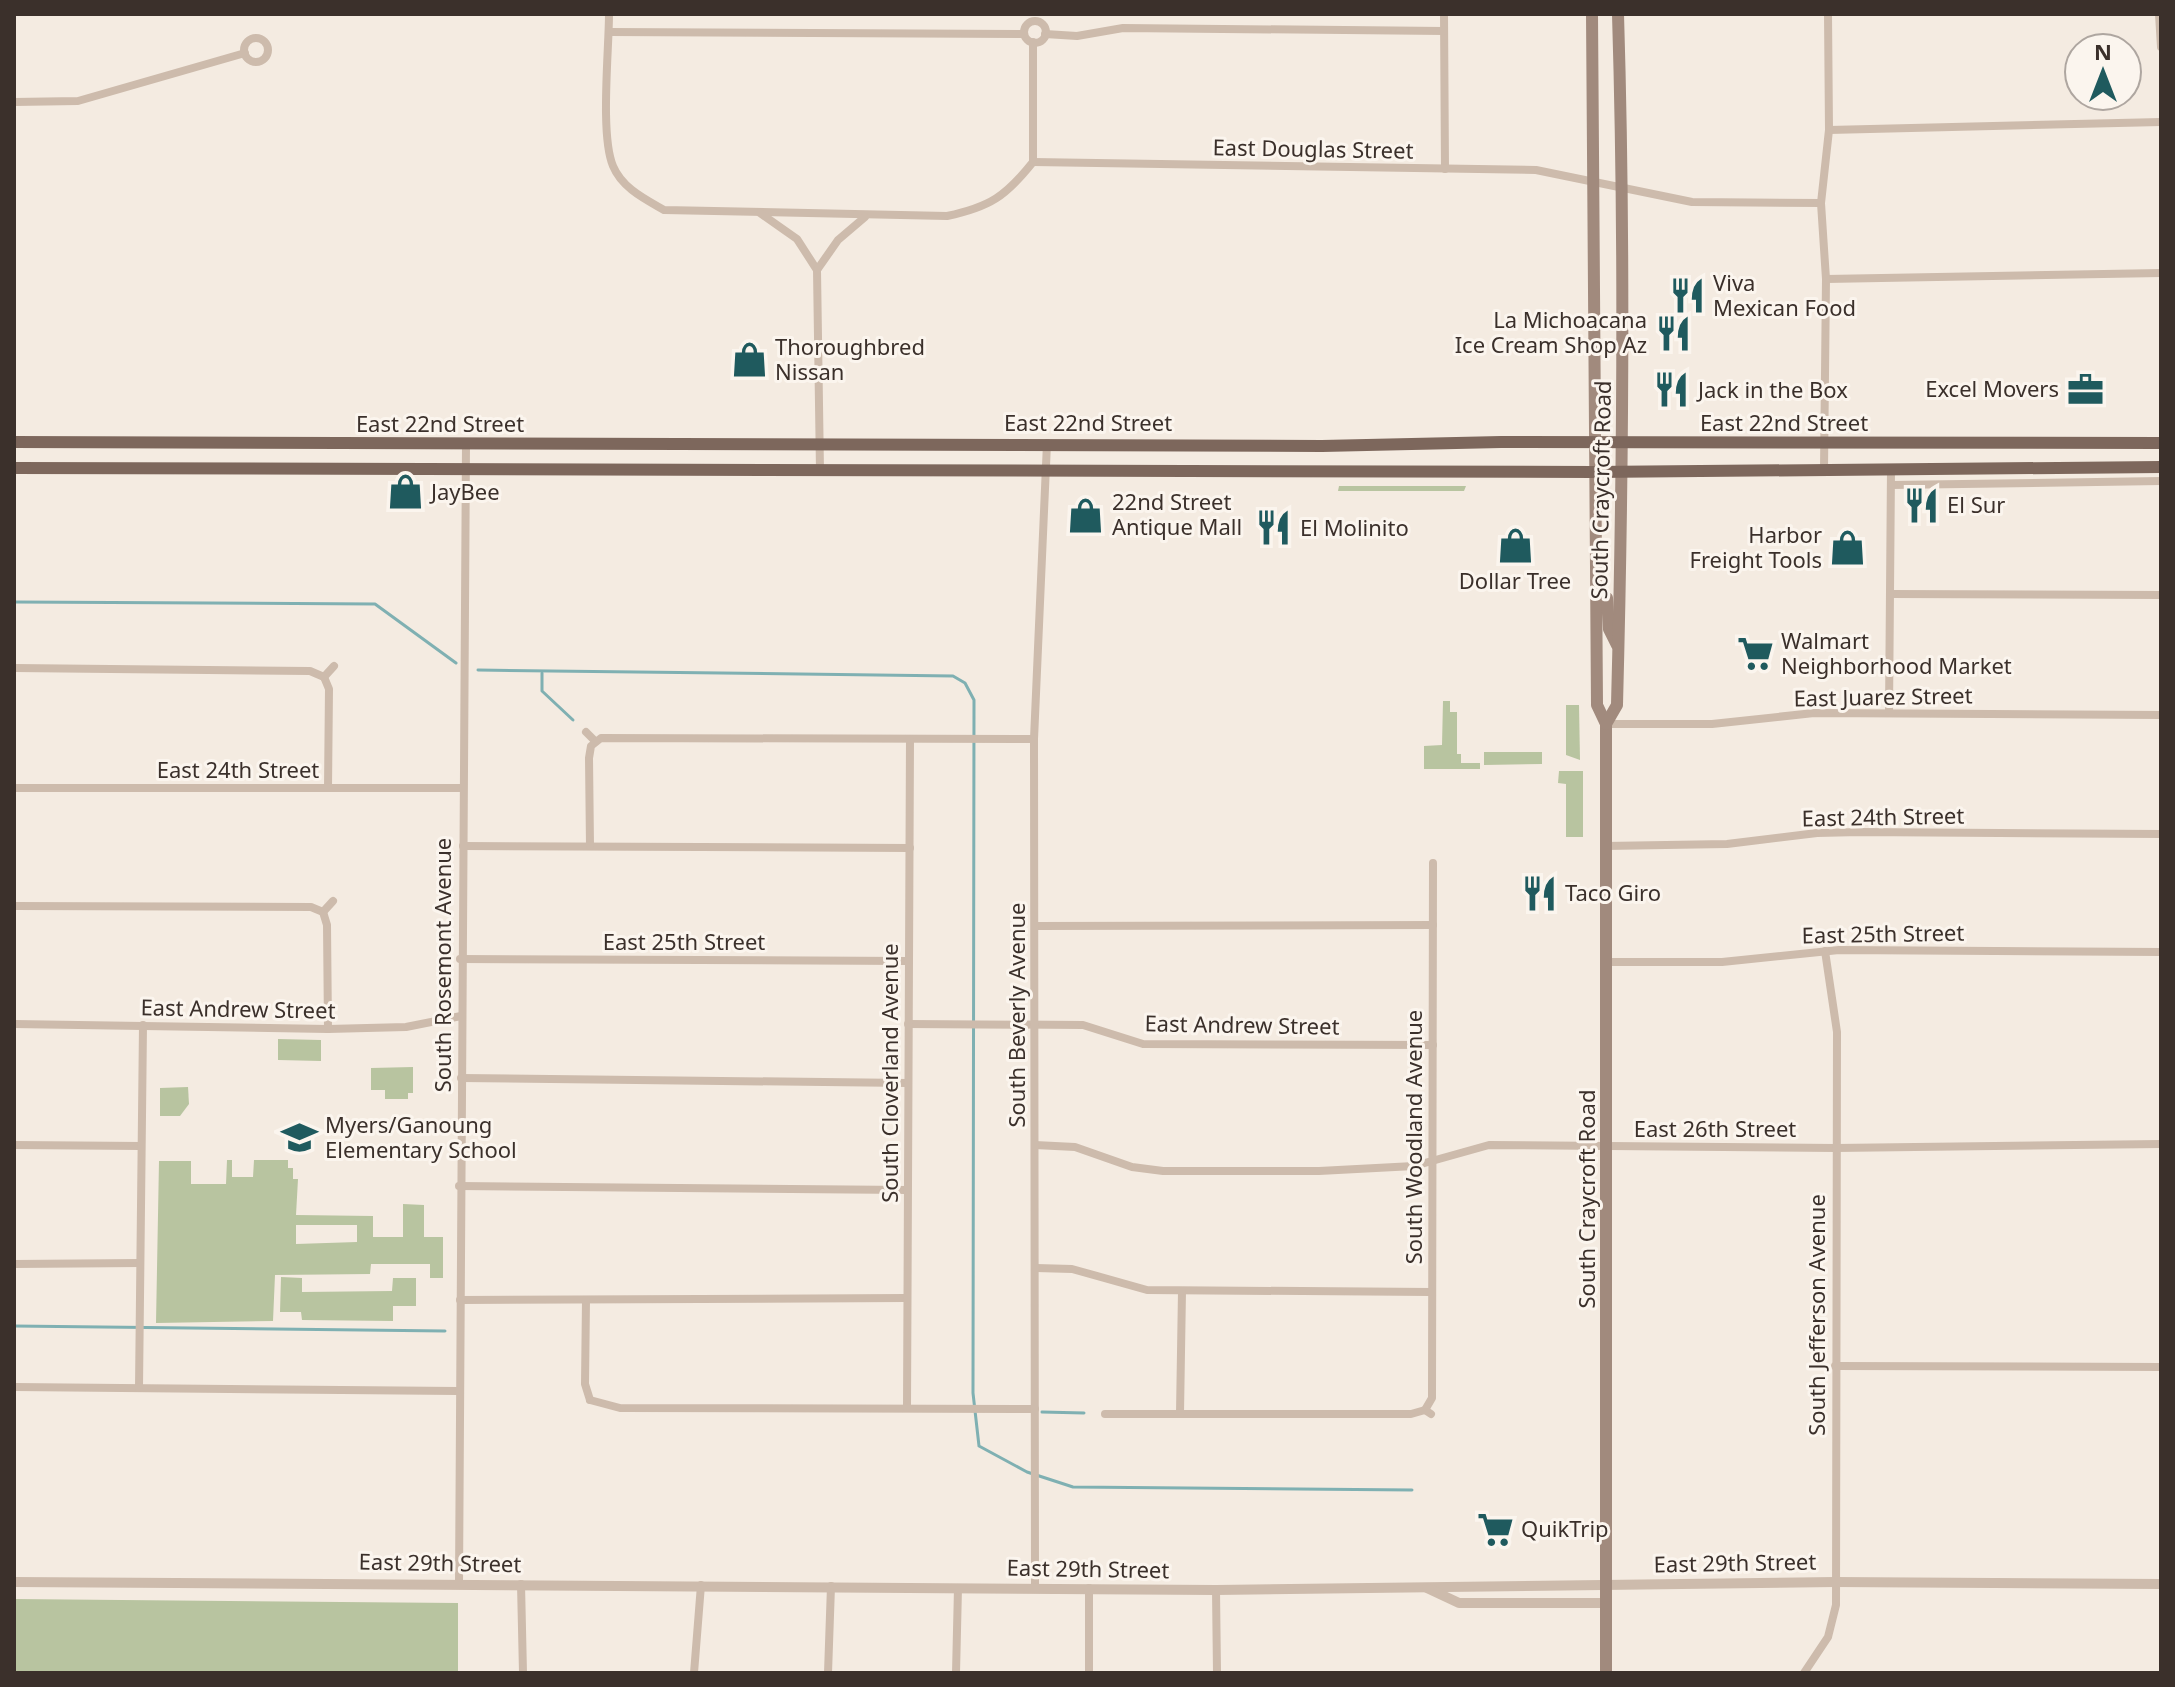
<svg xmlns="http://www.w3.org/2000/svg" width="2175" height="1687" font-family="'Noto Sans',sans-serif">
  <rect width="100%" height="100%" fill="#f4ebe1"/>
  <g fill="#b8c4a0" fill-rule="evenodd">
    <polygon points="1339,486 1466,486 1464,491 1338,491"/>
    <polygon points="1443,701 1450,701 1450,712 1457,712 1457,754 1461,754 1461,763 1480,763 1480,769 1424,769 1424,746 1442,745"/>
    <polygon points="1566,705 1579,705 1580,760 1566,755"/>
    <polygon points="1484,752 1542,752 1542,764 1484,765"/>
    <polygon points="1559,771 1583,771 1583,837 1566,837 1566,784 1558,783"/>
    <polygon points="278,1039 321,1040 321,1061 278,1060"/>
    <polygon points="413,1067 413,1093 408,1093 408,1099 385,1099 385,1090 371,1090 371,1068"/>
    <polygon points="188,1087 189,1104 180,1116 160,1116 160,1088"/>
    <path d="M227,1160H232V1177H253L254,1160H288V1168H293V1179H298L296,1215L373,1216V1237H403V1204L424,1205V1237H443V1278H430V1264H371L370,1274L275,1275L273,1321L156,1323L159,1161H191V1184H226ZM357,1225V1242L296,1244V1225Z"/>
    <polygon points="281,1277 302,1278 302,1292 392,1291 393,1278 416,1278 416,1306 393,1306 393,1321 302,1320 301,1312 280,1312"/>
    <polygon points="14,1599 458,1603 458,1673 14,1673"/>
  </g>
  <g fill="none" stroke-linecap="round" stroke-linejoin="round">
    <g stroke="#7fb0b2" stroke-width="3">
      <polyline points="14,602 375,604 456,663"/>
      <polyline points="478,670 953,676 965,683 974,700 973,1393 979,1446 1027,1472 1073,1487 1412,1490"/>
      <polyline points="542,673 542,691 573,720"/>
      <polyline points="14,1326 445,1331"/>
      <polyline points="1042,1412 1084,1413"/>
    </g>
    <g stroke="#cdbbac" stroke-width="8">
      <path d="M609,14C609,50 600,135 613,166C622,188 645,199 664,210L947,216C990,207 1006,196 1033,162"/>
      <polyline points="1444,14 1445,169"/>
      <polyline points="2159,14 2161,47"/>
      <circle cx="1035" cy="32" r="11"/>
      <polyline points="609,32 1024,34"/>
      <polyline points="1045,34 1077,36 1123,28 1444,31"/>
      <circle cx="256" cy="50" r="12"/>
      <polyline points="14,102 78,101 245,53"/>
      <polyline points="1829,130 2161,122"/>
      <polyline points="1033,162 1536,170 1692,202 1821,203"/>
      <polyline points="1033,162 1033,42"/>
      <polyline points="760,213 797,239 817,270"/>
      <polyline points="1826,279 2161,273"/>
      <polyline points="1824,469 1826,279 1821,203 1829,130 1828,14"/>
      <polyline points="820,471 817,270 838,240 865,217"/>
      <polyline points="1891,485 2161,481"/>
      <polyline points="1890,594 2161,595"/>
      <polyline points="14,668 310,671 324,677"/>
      <polyline points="324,677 329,689 328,788"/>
      <polyline points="324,677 334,666"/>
      <polyline points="1889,713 1891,470"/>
      <polyline points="1606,724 1712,724 1814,713 2161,715"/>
      <polyline points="586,732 595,741"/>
      <polyline points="14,788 462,788"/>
      <polyline points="463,846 910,848"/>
      <polyline points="590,846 589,758 591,746 601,738 1034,739"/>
      <polyline points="1605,846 1727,844 1817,833 1860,832 2161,834"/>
      <polyline points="14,906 311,907 323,912"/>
      <polyline points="323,912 327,925 328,1029"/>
      <polyline points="323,912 333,901"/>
      <polyline points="1035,926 1433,925"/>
      <polyline points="460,959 908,961"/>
      <polyline points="1606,962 1722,962 1839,950 2161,952"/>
      <polyline points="14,1024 328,1029 406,1027 461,1016"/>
      <polyline points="908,1024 1083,1025 1143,1044 1433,1045"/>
      <polyline points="461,1078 907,1083"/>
      <polyline points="14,1145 141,1146"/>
      <polyline points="1035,1145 1075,1147 1132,1167 1163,1171 1319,1171 1414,1166 1489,1145 1836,1148 2161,1144"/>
      <polyline points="459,1186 907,1190"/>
      <polyline points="14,1264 140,1263"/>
      <polyline points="1036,1268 1072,1269 1147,1290 1431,1292"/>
      <polyline points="460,1300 906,1298"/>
      <polyline points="586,1300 585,1384 590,1400"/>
      <polyline points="1835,1366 2161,1367"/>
      <polyline points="14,1387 458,1391"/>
      <polyline points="139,1388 143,1025"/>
      <polyline points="590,1400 620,1408 1035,1409"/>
      <polyline points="907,1408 910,739"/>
      <polyline points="1425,1410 1432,1398 1433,863"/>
      <polyline points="1180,1413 1182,1291"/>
      <polyline points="1105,1414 1411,1414 1425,1410 1431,1414"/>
      <polyline points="459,1582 466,444"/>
      <polyline points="521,1584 523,1673"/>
      <polyline points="1035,1587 1034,739 1047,443"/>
      <polyline points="1216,1590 1217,1673"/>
      <polyline points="694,1673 701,1585"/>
      <polyline points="828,1673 831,1586"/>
      <polyline points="956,1673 958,1588"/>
      <polyline points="1089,1673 1089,1588"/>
      <polyline points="1804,1673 1828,1637 1836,1605 1837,1032 1825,951"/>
    </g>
    <g stroke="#cdbbac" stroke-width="10">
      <polyline points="14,1582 1216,1590 1835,1582 2161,1584"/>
      <polyline points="1427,1588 1459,1603 1605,1603"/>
    </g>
    <g stroke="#a18a7d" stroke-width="12">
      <polyline points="1592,14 1597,705 1606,724 1606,1673"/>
      <polyline points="1596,595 1607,598 1609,629 1617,645"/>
      <path d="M1606,724L1617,705C1623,475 1625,244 1618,14"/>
    </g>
    <g stroke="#7d675c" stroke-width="12">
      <polyline points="14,442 1322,446 1501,442 2161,443"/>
      <polyline points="14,468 1594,472 2161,467"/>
    </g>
  </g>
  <defs>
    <symbol id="restaurant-bare" viewBox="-9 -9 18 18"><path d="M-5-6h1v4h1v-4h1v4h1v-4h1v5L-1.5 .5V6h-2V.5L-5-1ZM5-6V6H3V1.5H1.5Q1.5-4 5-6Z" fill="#1f5a5e" stroke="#fbf5ee" stroke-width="2.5" paint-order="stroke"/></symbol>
    <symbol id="shop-bare" viewBox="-9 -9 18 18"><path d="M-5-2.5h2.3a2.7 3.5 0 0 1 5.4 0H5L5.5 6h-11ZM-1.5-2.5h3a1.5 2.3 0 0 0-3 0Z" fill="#1f5a5e" stroke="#fbf5ee" stroke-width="2.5" paint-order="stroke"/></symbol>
    <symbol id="office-bare" viewBox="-9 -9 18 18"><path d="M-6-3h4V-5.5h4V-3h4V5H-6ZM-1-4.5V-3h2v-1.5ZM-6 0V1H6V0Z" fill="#1f5a5e" stroke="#fbf5ee" stroke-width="2.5" paint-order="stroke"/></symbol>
    <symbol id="supermarket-bare" viewBox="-9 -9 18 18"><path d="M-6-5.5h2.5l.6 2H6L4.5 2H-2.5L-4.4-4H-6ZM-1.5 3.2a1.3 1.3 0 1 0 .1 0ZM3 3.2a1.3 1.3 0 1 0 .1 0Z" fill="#1f5a5e" stroke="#fbf5ee" stroke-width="2.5" paint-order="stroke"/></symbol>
    <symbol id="school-bare" viewBox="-9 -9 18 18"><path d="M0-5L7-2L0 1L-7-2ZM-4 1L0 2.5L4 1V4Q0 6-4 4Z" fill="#1f5a5e" stroke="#fbf5ee" stroke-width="2.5" paint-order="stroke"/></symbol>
  </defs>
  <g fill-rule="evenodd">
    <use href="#restaurant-bare" x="1662" y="270" width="51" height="51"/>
    <use href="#restaurant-bare" x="1648" y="308" width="51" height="51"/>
    <use href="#shop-bare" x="724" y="334" width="51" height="51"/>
    <use href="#office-bare" x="2060" y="364" width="51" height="51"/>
    <use href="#restaurant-bare" x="1646" y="364" width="51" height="51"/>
    <use href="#shop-bare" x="380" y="466" width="51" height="51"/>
    <use href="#restaurant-bare" x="1896" y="480" width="51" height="51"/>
    <use href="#shop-bare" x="1060" y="490" width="51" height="51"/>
    <use href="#restaurant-bare" x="1248" y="502" width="51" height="51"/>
    <use href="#shop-bare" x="1490" y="520" width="51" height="51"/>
    <use href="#shop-bare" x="1822" y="522" width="51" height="51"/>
    <use href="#supermarket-bare" x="1730" y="628" width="51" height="51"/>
    <use href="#restaurant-bare" x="1514" y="868" width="51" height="51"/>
    <use href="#school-bare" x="274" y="1112" width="51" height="51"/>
    <use href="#supermarket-bare" x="1470" y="1504" width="51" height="51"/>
  </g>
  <g text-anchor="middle" stroke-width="6" stroke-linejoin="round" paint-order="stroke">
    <g font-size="22" fill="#3b302b" stroke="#fbf5ee">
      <text transform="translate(1313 149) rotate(1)" y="8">East Douglas Street</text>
      <text x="1088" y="431">East 22nd Street</text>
      <text x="1784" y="431">East 22nd Street</text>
      <text x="440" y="432">East 22nd Street</text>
      <text transform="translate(1601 490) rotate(-89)" y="8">South Craycroft Road</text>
      <text transform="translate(1883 697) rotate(-1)" y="8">East Juarez Street</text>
      <text x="238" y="778">East 24th Street</text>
      <text transform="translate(1883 817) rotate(-1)" y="8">East 24th Street</text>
      <text transform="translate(1883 934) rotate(-1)" y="8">East 25th Street</text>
      <text x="684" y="950">East 25th Street</text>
      <text transform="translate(443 965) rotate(-90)" y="8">South Rosemont Avenue</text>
      <text transform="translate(238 1009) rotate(1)" y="8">East Andrew Street</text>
      <text transform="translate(1017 1015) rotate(-90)" y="8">South Beverly Avenue</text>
      <text transform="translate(1242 1025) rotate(1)" y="8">East Andrew Street</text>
      <text transform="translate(890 1073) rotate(-90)" y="8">South Cloverland Avenue</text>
      <text x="1715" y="1137">East 26th Street</text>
      <text transform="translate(1414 1137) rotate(-90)" y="8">South Woodland Avenue</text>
      <text transform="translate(1587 1199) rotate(-90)" y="8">South Craycroft Road</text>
      <text transform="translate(1817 1315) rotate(-90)" y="8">South Jefferson Avenue</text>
      <text transform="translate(440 1563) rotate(1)" y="8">East 29th Street</text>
      <text transform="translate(1735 1563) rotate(-1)" y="8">East 29th Street</text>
      <text transform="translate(1088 1569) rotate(1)" y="8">East 29th Street</text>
    </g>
    <g font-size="22" fill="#3b302b" stroke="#fbf5ee" text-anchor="start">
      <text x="1713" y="291">Viva<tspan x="1713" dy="25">Mexican Food</tspan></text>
      <text x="1647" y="328" text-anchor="end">La Michoacana<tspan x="1647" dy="25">Ice Cream Shop Az</tspan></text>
      <text x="775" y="355">Thoroughbred<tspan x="775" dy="25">Nissan</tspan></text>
      <text x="2059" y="397" text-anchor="end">Excel Movers</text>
      <text x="1698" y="398">Jack in the Box</text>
      <text x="431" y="500">JayBee</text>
      <text x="1112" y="510">22nd Street<tspan x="1112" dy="25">Antique Mall</tspan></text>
      <text x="1947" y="513">El Sur</text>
      <text x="1300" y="536">El Molinito</text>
      <text x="1822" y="543" text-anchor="end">Harbor<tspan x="1822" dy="25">Freight Tools</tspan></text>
      <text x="1515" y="589" text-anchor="middle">Dollar Tree</text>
      <text x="1781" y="649">Walmart<tspan x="1781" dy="25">Neighborhood Market</tspan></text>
      <text x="1565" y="901">Taco Giro</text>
      <text x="325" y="1133">Myers/Ganoung<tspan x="325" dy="25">Elementary School</tspan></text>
      <text x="1521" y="1537">QuikTrip</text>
    </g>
  </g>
  <rect width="2175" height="1687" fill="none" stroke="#3b302b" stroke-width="32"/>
  <g transform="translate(2103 72)"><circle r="38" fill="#fbf5ee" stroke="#aea6a0" stroke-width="2"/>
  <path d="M0-6L14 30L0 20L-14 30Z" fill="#1f5a5e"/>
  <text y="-12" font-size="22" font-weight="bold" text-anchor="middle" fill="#3b302b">N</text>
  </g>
</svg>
